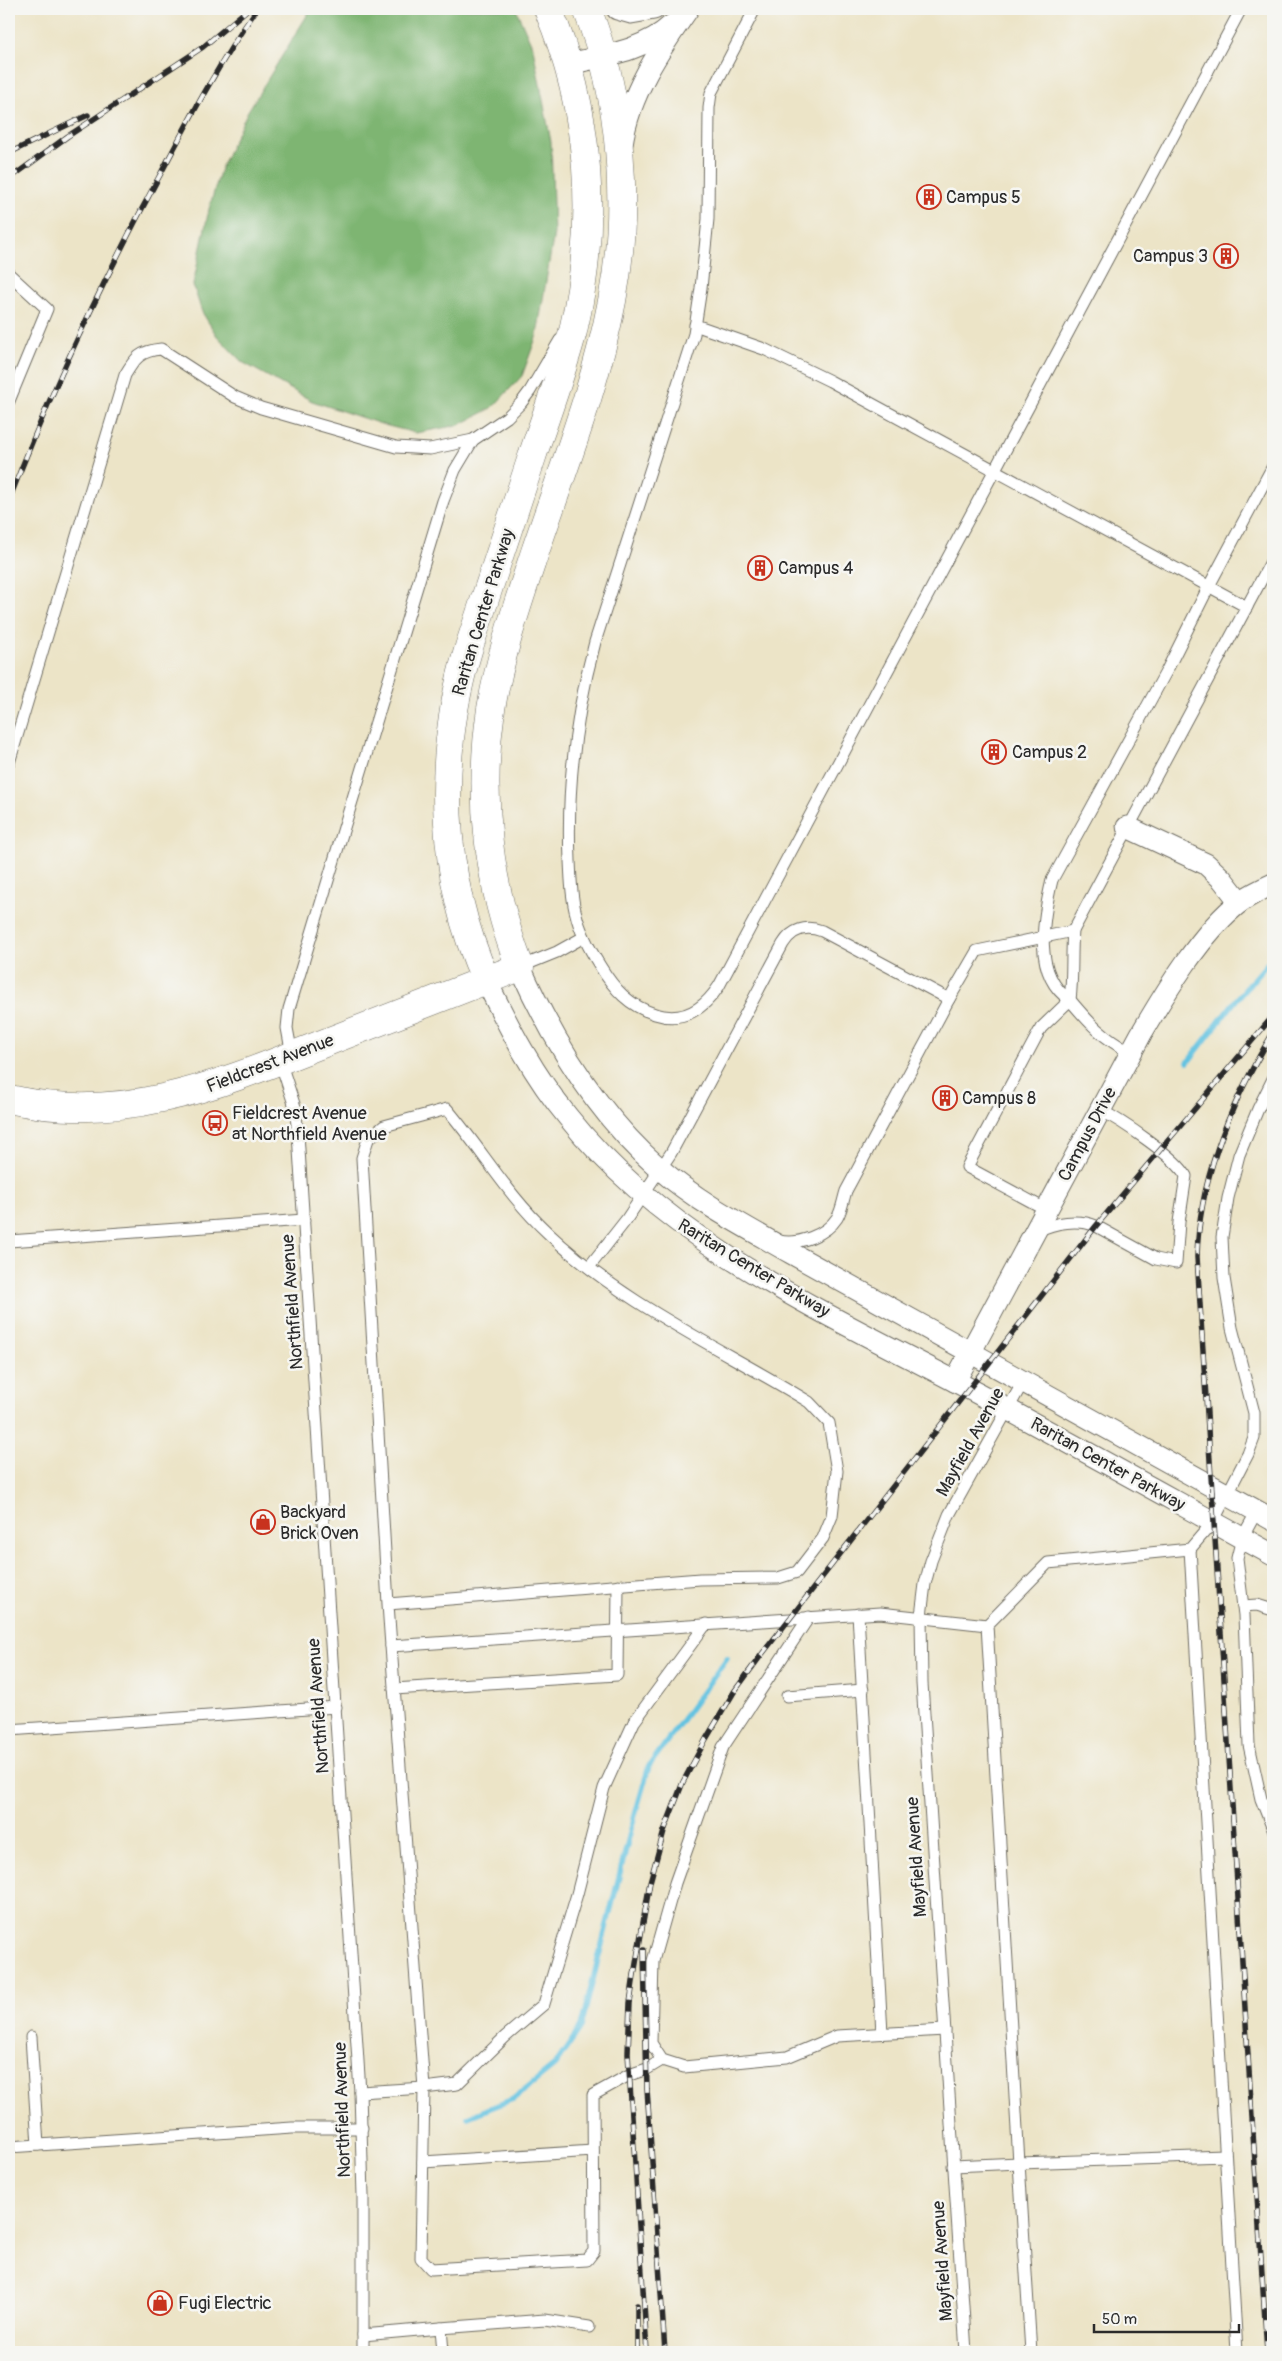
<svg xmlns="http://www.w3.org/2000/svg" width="1282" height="2361" font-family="Pangolin,sans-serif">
  <rect width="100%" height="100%" fill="#f6f6f2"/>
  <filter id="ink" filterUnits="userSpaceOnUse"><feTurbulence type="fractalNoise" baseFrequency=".02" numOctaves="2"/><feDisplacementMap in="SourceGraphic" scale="10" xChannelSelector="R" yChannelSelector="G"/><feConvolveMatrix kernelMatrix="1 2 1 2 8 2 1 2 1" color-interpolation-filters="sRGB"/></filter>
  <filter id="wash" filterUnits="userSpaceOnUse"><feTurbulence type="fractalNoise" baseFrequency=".0096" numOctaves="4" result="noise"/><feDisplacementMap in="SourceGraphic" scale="20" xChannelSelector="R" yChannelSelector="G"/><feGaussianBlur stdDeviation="1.12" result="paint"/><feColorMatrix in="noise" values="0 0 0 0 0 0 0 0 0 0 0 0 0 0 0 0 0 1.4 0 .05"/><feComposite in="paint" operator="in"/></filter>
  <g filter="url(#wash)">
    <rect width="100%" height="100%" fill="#ece4c7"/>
    <polygon fill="#7eb572" stroke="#54704e" points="311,9 516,9 533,48 551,142 554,233 537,335 522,376 492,408 459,425 416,433 384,425 312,401 242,362 217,336 202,312 193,285 209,209 222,165 248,111"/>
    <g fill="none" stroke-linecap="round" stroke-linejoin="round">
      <g stroke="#63c3e1" stroke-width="5.5">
        <polyline points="1188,1062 1236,1000 1273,957"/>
        <polyline points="468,2117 513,2099 555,2065 581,2027 631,1829 649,1766 727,1658"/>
      </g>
    </g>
  </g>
  <g filter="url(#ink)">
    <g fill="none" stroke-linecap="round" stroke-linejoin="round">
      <defs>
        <g id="service">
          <path d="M755,9L711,93L709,108L708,219L701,288L694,334L595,642C576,712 567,789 570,861C571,879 571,897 576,914C580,932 590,950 600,966C614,989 629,1006 655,1014C683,1023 704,1009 719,986L1241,9"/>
          <polyline points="9,274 47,309 9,401"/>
          <polyline points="695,325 764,349 830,381 1247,607"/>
          <path d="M1273,466L1209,586L1167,670L1052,880C1043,918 1032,975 1070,1000C1073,977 1071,954 1073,931L1273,558"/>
          <path d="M9,763L125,375C135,358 140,351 161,349L235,397L261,408L396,447L430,449L473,440L507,417L521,403L530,391L560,340"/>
          <polyline points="520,967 557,952 584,937"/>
          <polyline points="292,1055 287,1028 289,1009 443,501 455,470 473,440"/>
          <polyline points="280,1061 295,1107 298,1134 360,2092 363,2196 363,2352"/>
          <path d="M1047,1210L967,1167L1041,1028L1070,1000C1091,1025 1102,1037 1131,1053"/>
          <path d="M1038,1231C1054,1222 1079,1219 1096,1226L1156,1259L1176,1263L1179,1222L1186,1176C1176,1157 1120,1120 1100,1110"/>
          <polyline points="9,1241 304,1220"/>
          <path d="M779,1241C799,1245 826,1235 837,1218C842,1210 843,1200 846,1191L949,999"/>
          <path d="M589,1267L626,1220L671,1153L783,944C792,929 806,925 822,931L949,999L977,951L1073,931"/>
          <polyline points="1257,1511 1242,1538 1237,1558 1244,1615 1249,1745 1261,1799 1273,1829"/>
          <polyline points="1190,1549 1237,2352"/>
          <path d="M388,1604L700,1579L778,1578L797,1572L823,1538L832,1516L837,1471L829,1423L809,1402C721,1348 624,1305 548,1233C508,1196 482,1150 447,1109L384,1126L368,1139L362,1158L388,1604L391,1646L424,2088L457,2084L505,2037L544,2004L577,1894L604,1788L634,1722L706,1624"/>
          <polyline points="1243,1606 1257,1605 1273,1610"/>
          <polyline points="858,1614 882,2033"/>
          <polyline points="809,1617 723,1747 675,1883 653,1961 651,2043 662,2060 684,2067 787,2057 837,2036 945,2030"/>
          <polyline points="391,1646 880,1613 987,1625"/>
          <polyline points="394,1689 617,1675 618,1585"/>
          <polyline points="787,1696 863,1690"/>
          <polyline points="9,1730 336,1707"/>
          <polyline points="31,2037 38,2145"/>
          <polyline points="360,2092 424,2088 421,2258 431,2269 587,2260 594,2251 593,2095 629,2075 647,2069 662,2060"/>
          <polyline points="9,2147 292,2128 362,2128"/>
          <polyline points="1225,2156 1019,2163 987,1625 1048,1563 1190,1549 1213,1522 1248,1454 1254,1438 1254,1413 1232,1328 1224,1278 1222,1237 1228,1198 1239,1155 1258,1109 1273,1079"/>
          <polyline points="423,2162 593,2151"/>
          <polyline points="953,2166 1019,2163 1031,2352"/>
          <polyline points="441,2328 545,2320 589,2327"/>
          <polyline points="363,2335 441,2328 443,2352"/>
          <polyline points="966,2352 922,1683 921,1616 925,1584 931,1561 949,1515 1023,1382"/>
        </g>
        <g id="minor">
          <polyline points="617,9 631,13 654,9"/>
          <path d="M568,64C603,56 644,51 672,25"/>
          <path d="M622,144C629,94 660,49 688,9"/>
          <polyline points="1127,827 1206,864 1222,879 1240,902"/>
          <path d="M520,967C553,1041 598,1115 660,1169C699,1203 746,1227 791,1253L1273,1520"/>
          <path d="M486,980C509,1028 534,1076 568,1117C669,1244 826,1313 966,1387C1069,1442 1171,1499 1273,1555"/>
          <path d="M955,1381L1141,1034C1165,993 1202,931 1240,902C1250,895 1262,889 1273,884"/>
        </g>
        <g id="tertiary">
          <path d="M486,980C439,876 436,755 469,647C490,583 511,520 532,457C546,415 562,373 573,331C598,224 591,110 548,9"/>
          <path d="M9,1099C126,1126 225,1082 332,1040C395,1016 457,991 520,967C488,885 478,796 491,709C500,655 518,603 535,552C563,469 596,386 612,301C630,208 622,97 587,9"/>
        </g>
      </defs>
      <use href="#service" stroke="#6f6c62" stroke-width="13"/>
      <use href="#minor" stroke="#6f6c62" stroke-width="23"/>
      <use href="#tertiary" stroke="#6f6c62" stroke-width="29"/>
      <use href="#service" stroke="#fff" stroke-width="11"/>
      <use href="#minor" stroke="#fff" stroke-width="21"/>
      <use href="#tertiary" stroke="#fff" stroke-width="28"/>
      <defs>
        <g id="rail">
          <polyline points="9,153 88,115"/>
          <polyline points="9,179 68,136 203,47 248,9"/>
          <path d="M9,500C52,388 103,280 160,175C190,118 220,61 257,9"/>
          <polyline points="644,1950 647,2089 665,2352"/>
          <polyline points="637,2352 637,2305"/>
          <polyline points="647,2352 628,2053 630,2003 634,1975 650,1882 664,1831 683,1782 706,1739 734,1692 759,1658 1096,1226 1273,1016"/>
          <path d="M1267,2352L1197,1257C1199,1178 1232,1100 1273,1033"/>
        </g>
      </defs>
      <use href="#rail" stroke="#2b2b2b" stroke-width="5.5"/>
      <use href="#rail" stroke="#f6f6f2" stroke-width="4" stroke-dasharray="11" stroke-linecap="butt"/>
    </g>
  </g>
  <defs>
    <symbol id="building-ring" viewBox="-11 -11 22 22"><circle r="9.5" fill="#f6f6f2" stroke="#c8321e" stroke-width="1.5"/><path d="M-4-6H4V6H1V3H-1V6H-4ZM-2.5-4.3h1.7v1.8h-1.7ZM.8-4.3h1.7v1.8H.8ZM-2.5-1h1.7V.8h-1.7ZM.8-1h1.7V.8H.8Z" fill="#c8321e"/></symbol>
    <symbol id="bus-ring" viewBox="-11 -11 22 22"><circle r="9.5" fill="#f6f6f2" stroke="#c8321e" stroke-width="1.5"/><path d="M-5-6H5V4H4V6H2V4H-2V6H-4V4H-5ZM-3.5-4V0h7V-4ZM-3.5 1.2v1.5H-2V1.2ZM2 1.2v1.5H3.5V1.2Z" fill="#c8321e"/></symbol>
    <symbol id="shop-ring" viewBox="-11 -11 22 22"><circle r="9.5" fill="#f6f6f2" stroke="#c8321e" stroke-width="1.5"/><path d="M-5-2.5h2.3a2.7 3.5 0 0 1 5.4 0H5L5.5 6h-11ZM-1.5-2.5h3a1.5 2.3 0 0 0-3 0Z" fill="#c8321e"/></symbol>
  </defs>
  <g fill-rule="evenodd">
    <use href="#building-ring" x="915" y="183" width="28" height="28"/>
    <use href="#building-ring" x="1212" y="242" width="28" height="28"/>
    <use href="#building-ring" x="746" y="554" width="28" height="28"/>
    <use href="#building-ring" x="980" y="738" width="28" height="28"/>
    <use href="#building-ring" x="931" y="1084" width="28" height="28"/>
    <use href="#bus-ring" x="201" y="1109" width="28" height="28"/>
    <use href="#shop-ring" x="249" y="1508" width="28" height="28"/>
    <use href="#shop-ring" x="146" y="2289" width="28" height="28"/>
  </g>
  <g text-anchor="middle" stroke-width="5" stroke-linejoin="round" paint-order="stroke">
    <g font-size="18" fill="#2b2b2b" stroke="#f6f6f2" text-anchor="start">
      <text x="946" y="203">Campus 5</text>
      <text x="1208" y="262" text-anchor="end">Campus 3</text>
      <text x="778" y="574">Campus 4</text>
      <text x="1012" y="758">Campus 2</text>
      <text x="962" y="1104">Campus 8</text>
      <text x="232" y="1119">Fieldcrest Avenue<tspan x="232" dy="21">at Northfield Avenue</tspan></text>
      <text x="280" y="1518">Backyard<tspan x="280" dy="21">Brick Oven</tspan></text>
      <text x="178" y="2309">Fugi Electric</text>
    </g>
    <g font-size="18" fill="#2b2b2b" stroke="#f6f6f2">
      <text transform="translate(483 612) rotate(-73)" y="6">Raritan Center Parkway</text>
      <text transform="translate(270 1063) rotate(-21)" y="6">Fieldcrest Avenue</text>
      <text transform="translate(1087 1134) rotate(-62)" y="6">Campus Drive</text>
      <text transform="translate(754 1268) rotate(31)" y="6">Raritan Center Parkway</text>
      <text transform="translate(292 1302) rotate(-94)" y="6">Northfield Avenue</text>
      <text transform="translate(970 1442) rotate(-61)" y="6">Mayfield Avenue</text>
      <text transform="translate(1108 1464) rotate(29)" y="6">Raritan Center Parkway</text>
      <text transform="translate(318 1706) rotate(-94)" y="6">Northfield Avenue</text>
      <text transform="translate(916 1857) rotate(-94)" y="6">Mayfield Avenue</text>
      <text transform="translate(342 2110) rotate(-92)" y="6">Northfield Avenue</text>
      <text transform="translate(942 2261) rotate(-94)" y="6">Mayfield Avenue</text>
    </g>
  </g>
  <rect width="1282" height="2361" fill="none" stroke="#f6f6f2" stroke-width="30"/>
  <path d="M1094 2324v8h145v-8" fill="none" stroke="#2b2b2b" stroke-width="2.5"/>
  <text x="1102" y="2324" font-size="15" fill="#2b2b2b" stroke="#f6f6f2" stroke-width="4" paint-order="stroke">50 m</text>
</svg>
